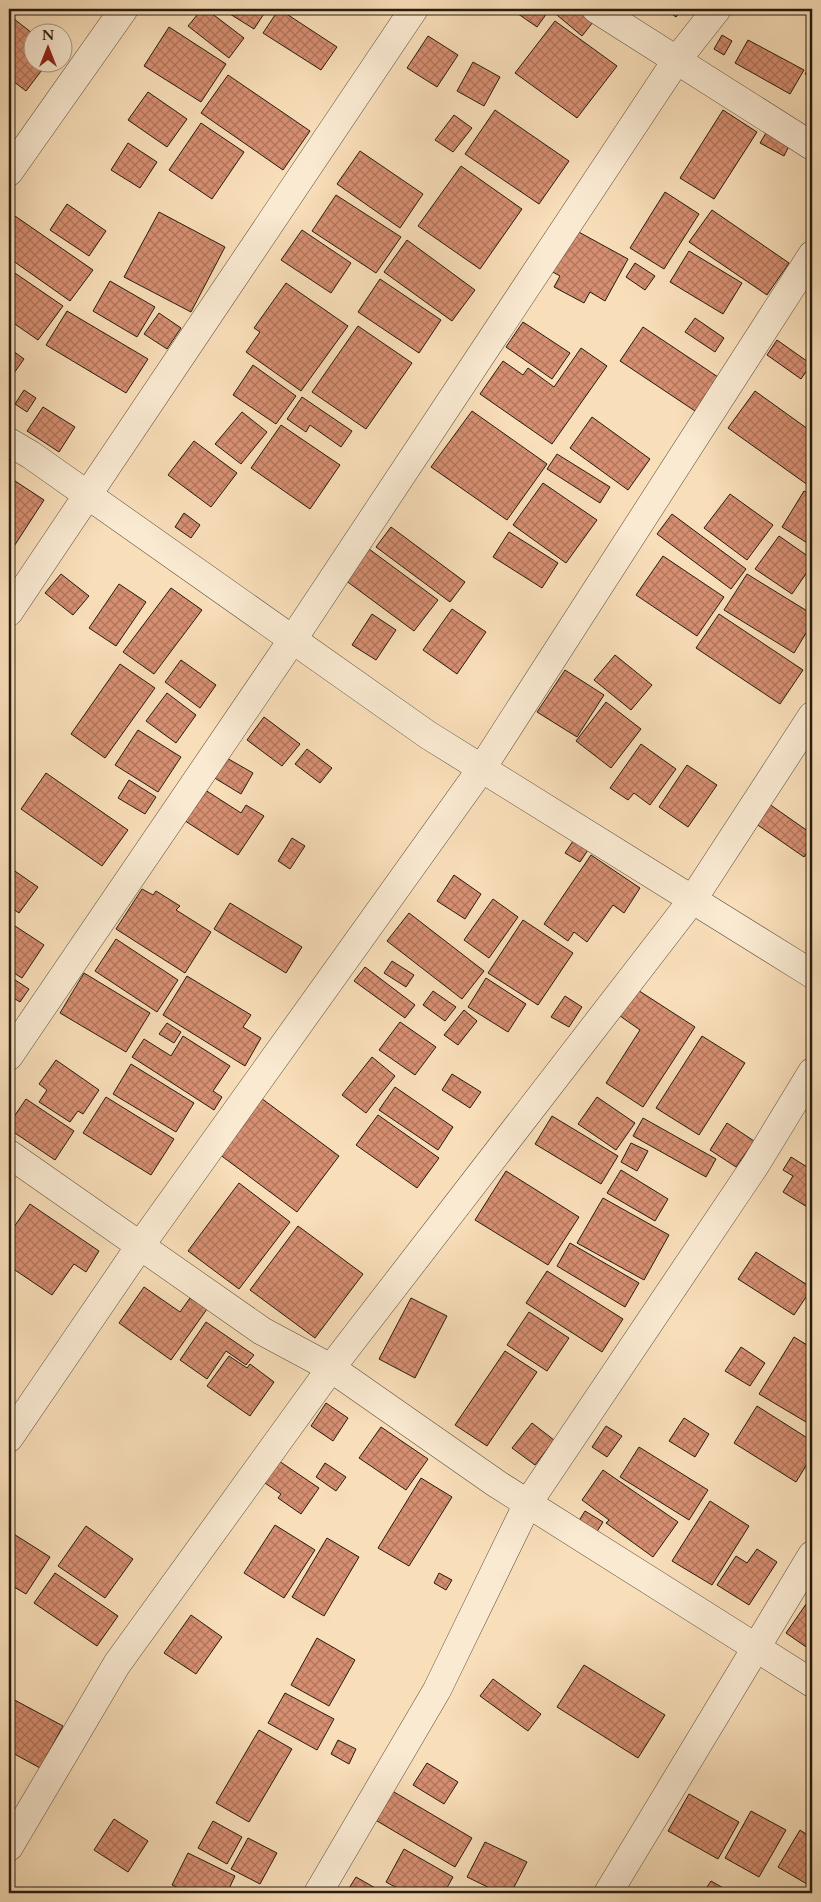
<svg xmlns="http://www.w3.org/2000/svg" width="821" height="1902" font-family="Cardo,serif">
  <defs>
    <pattern id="building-cross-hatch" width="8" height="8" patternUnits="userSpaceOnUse" patternTransform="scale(1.25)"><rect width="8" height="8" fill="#d78f72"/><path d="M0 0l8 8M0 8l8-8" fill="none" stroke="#ae745c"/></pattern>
  </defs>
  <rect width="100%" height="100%" fill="#f8deb9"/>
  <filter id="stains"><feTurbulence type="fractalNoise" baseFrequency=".004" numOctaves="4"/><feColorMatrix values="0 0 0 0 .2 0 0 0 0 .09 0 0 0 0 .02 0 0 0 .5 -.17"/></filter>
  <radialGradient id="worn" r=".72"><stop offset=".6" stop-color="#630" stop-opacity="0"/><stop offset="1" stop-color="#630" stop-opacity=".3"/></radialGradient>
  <g fill="url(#building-cross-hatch)" stroke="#271c10">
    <polygon points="202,9 206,9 244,38 229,58 188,26"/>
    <polygon points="222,9 267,9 254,29"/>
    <polygon points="279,9 337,47 321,70 263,33"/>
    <polygon points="511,9 550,9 537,27"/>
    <polygon points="562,9 577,9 593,22 582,36 557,15"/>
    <polygon points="665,9 682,9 676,17"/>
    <polygon points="9,15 32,33 32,62 48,62 26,91 9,78"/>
    <polygon points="555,21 617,66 577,118 515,73"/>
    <polygon points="169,27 226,64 201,102 144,66"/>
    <polygon points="722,35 732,41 724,55 714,49"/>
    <polygon points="428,36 458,55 437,87 407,68"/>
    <polygon points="748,40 804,70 790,94 735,63"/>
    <polygon points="473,62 500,77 484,106 457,91"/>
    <polygon points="812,64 812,79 805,74"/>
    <polygon points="228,75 310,131 283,170 201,113"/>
    <polygon points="148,92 187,119 167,147 128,120"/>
    <polygon points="495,110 569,161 539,204 465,154"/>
    <polygon points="723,110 757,132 714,199 680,178"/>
    <polygon points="454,115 472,128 453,152 435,140"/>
    <polygon points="201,123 244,152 212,199 169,170"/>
    <polygon points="766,133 789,146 784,156 760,143"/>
    <polygon points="128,143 157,162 140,188 111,170"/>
    <polygon points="360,151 423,194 400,228 337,184"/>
    <polygon points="461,166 522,209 480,269 418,226"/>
    <polygon points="665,192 699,214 664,269 630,248"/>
    <polygon points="336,195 401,237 376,273 312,231"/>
    <polygon points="67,204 106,231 89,256 50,230"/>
    <polygon points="712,210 789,263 767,295 689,242"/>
    <polygon points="159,212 225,247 191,312 124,277"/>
    <polygon points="15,216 93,270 70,301 9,258 9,225"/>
    <polygon points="302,230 351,263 331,293 281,260"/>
    <polygon points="575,230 628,259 605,301 590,292 584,303 554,287 560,276 551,271"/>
    <polygon points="407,240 475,290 452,321 384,272"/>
    <polygon points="689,251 742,283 723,314 670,282"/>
    <polygon points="635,263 655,276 645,290 626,277"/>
    <polygon points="9,269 63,306 38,340 9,320"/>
    <polygon points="380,279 441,320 419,353 358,312"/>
    <polygon points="110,281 155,307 137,337 93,311"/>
    <polygon points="286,283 348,326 301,391 246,352 260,332 254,328"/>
    <polygon points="67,311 148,359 126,393 46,345"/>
    <polygon points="159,313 181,328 167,349 144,334"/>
    <polygon points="695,318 724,338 715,352 685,332"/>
    <polygon points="523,322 570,353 552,379 506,347"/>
    <polygon points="358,326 412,363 366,429 312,392"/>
    <polygon points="643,327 718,377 695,411 620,361"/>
    <polygon points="777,340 811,364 801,379 767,355"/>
    <polygon points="9,348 24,359 9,380"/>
    <polygon points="581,348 607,366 552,444 480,394 503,361 523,375 528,368 554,387"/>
    <polygon points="253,365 296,396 276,424 233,395"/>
    <polygon points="24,390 36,398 27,412 15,404"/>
    <polygon points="755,391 812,432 812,488 728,428"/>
    <polygon points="302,397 352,431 341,447 310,425 306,432 287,419"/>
    <polygon points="43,407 75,427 59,452 27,431"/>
    <polygon points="472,411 547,464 507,520 431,467"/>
    <polygon points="242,412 267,432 241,464 215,444"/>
    <polygon points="592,417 650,459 628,490 570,448"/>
    <polygon points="281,425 340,465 310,509 251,468"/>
    <polygon points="194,441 237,473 211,507 168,475"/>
    <polygon points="557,454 610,487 600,503 547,469"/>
    <polygon points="9,477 44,500 9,554"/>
    <polygon points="543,483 597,520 566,563 513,525"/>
    <polygon points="804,491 812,496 812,546 782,527"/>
    <polygon points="730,494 773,525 747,560 704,528"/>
    <polygon points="184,513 200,525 191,538 175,527"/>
    <polygon points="672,514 746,569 731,589 657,534"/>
    <polygon points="391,527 465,582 450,602 376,547"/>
    <polygon points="509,532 558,563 542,588 493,557"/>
    <polygon points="779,536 812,559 812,565 792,594 755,569"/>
    <polygon points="369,549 438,600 414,631 345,580"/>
    <polygon points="663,556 724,597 697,636 636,595"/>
    <polygon points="61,574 89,596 73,615 45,593"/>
    <polygon points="747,574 812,614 812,623 794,653 724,610"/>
    <polygon points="119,584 146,602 116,646 89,628"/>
    <polygon points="171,588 202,610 154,674 123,652"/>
    <polygon points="452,609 486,632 457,674 423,650"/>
    <polygon points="372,614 396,630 376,660 352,645"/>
    <polygon points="719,614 803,670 780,704 696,648"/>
    <polygon points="615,655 652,685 631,710 594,680"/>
    <polygon points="181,660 216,685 200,708 165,682"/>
    <polygon points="120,664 155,688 105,758 71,734"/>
    <polygon points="565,670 604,695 577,737 537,712"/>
    <polygon points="167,693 196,715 176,743 146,721"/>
    <polygon points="606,702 641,729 611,768 576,741"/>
    <polygon points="264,717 300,744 282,766 247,740"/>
    <polygon points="138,730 181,757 158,792 115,765"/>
    <polygon points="641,744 676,769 650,805 634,793 628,800 610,788"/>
    <polygon points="307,749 332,768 320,783 295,764"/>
    <polygon points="225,757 253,773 241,794 213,777"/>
    <polygon points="687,765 717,785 688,827 659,807"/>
    <polygon points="46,773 128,830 102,866 21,809"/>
    <polygon points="129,780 156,797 145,814 118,798"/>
    <polygon points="199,786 241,813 246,805 264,816 238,855 179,817"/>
    <polygon points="762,799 812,834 812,845 804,857 749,819"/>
    <polygon points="292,838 305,846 290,869 278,861"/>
    <polygon points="575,838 590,847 580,862 565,853"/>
    <polygon points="591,855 640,888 624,913 613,905 587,942 574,932 568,941 544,924"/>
    <polygon points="9,867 38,887 19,913 9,906"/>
    <polygon points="454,875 481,894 465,919 437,901"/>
    <polygon points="142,889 153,895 156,891 180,906 176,910 211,932 185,973 116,929"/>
    <polygon points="493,899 518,917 489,958 464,940"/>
    <polygon points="230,903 302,947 286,973 214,929"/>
    <polygon points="409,913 484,971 462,999 387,941"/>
    <polygon points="523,920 573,953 538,1005 488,973"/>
    <polygon points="9,922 44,945 22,978 9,970"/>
    <polygon points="116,939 178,980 157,1012 95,971"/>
    <polygon points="392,961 414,975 406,987 384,973"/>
    <polygon points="365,967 415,1005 405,1018 354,981"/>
    <polygon points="84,973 150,1013 126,1052 60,1013"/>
    <polygon points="9,976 29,989 20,1002 9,995"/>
    <polygon points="187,976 251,1015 243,1027 261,1038 245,1066 163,1015"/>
    <polygon points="486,978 526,1004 508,1032 468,1007"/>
    <polygon points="630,985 695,1027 643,1107 606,1083 640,1030 613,1011"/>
    <polygon points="433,991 456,1007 445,1021 423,1005"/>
    <polygon points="565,996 582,1007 569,1027 551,1017"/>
    <polygon points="464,1010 477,1021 458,1045 444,1035"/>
    <polygon points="400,1022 436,1047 415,1075 379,1050"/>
    <polygon points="167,1023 181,1032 174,1043 159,1034"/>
    <polygon points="183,1036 230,1066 213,1091 222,1097 214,1110 132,1057 144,1039 171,1056"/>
    <polygon points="702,1036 745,1063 699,1135 656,1108"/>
    <polygon points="372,1057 395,1076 366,1113 342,1095"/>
    <polygon points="56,1060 99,1090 83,1114 78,1111 70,1122 39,1102 47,1090 39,1084"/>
    <polygon points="131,1064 194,1103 176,1132 113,1094"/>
    <polygon points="452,1074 481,1092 470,1108 442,1090"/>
    <polygon points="395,1087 453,1127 438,1150 379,1110"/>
    <polygon points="106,1097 174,1139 151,1175 83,1133"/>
    <polygon points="597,1097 635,1123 616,1150 578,1124"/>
    <polygon points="261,1098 339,1156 297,1212 219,1154"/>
    <polygon points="26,1099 74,1131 55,1160 9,1129 9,1124"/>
    <polygon points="378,1115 439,1158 417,1188 356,1145"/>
    <polygon points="552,1116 618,1156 601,1184 535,1144"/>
    <polygon points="643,1118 716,1159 706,1177 633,1136"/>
    <polygon points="727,1123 754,1141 736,1167 710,1150"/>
    <polygon points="631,1143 648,1151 637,1171 621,1162"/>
    <polygon points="791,1157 812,1170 812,1210 783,1192 793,1176 783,1170"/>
    <polygon points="621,1170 668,1199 655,1221 607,1193"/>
    <polygon points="506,1171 579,1217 548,1265 475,1220"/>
    <polygon points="239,1183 290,1222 239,1289 188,1251"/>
    <polygon points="603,1198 669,1235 644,1280 577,1243"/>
    <polygon points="30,1204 99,1251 86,1272 74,1264 52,1295 9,1266 9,1234"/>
    <polygon points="298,1226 363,1274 315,1338 250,1290"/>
    <polygon points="570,1243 639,1283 625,1307 557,1266"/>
    <polygon points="756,1252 812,1288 794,1315 738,1279"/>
    <polygon points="547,1271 623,1319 602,1352 526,1303"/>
    <polygon points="144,1287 180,1312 190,1298 207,1309 171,1360 119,1323"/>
    <polygon points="411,1298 447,1316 415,1378 379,1359"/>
    <polygon points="812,1303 812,1316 806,1312"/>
    <polygon points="529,1312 569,1338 547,1371 507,1345"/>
    <polygon points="206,1322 254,1355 246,1365 226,1351 207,1379 180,1360"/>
    <polygon points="794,1337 812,1348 812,1412 806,1422 759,1394"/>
    <polygon points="741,1347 765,1363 750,1386 725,1371"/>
    <polygon points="505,1351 537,1372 487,1446 455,1425"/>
    <polygon points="229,1356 247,1368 250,1364 274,1382 250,1416 207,1386"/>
    <polygon points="326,1403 348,1418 333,1441 311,1426"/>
    <polygon points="757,1406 812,1441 812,1456 796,1482 734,1443"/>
    <polygon points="684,1418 709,1434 695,1457 669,1441"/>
    <polygon points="532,1423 554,1440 535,1465 512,1448"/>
    <polygon points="606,1426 622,1436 607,1457 592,1447"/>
    <polygon points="381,1427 428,1459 406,1490 359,1458"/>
    <polygon points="639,1447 708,1490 689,1520 620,1477"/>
    <polygon points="279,1461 319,1488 301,1514 278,1498 281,1494 265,1483"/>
    <polygon points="325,1463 346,1477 336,1491 316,1477"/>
    <polygon points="603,1470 678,1522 653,1557 606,1523 609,1520 582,1500"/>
    <polygon points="421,1478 452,1497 409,1566 378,1548"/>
    <polygon points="710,1501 749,1526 712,1585 672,1561"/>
    <polygon points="585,1511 603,1522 593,1538 575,1527"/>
    <polygon points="275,1525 315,1550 284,1598 244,1573"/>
    <polygon points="86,1526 133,1559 105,1598 58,1566"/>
    <polygon points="9,1531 50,1557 26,1594 9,1584"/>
    <polygon points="327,1538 359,1557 324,1616 292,1597"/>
    <polygon points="757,1549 777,1562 749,1605 717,1585 736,1556 747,1563"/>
    <polygon points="55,1573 118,1616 97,1646 34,1603"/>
    <polygon points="439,1573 452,1580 446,1590 434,1583"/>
    <polygon points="811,1597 812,1598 812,1651 786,1633"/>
    <polygon points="191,1615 222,1637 196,1674 164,1653"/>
    <polygon points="317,1638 355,1660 329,1706 291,1685"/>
    <polygon points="584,1665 665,1715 638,1758 557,1707"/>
    <polygon points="493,1679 541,1714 528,1731 480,1696"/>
    <polygon points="285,1693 334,1719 317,1750 268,1723"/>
    <polygon points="9,1697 63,1726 40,1768 9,1751"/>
    <polygon points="259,1730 292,1749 249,1822 216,1803"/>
    <polygon points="338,1740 356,1749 349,1764 331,1754"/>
    <polygon points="427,1763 458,1782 444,1804 413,1785"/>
    <polygon points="389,1789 472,1838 455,1867 372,1818"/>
    <polygon points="689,1794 739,1822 718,1859 668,1831"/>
    <polygon points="751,1811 786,1830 759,1877 725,1858"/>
    <polygon points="114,1819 148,1841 128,1872 94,1850"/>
    <polygon points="213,1821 242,1837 227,1864 198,1848"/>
    <polygon points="800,1830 812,1838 812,1887 778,1867"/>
    <polygon points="248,1838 277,1853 260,1884 231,1869"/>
    <polygon points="485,1842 527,1862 511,1893 500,1893 467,1877"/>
    <polygon points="404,1849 453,1877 444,1893 406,1893 386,1882"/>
    <polygon points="188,1853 235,1876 227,1893 188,1893 172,1885"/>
    <polygon points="356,1877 384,1893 346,1893"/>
    <polygon points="711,1881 732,1893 703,1893"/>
  </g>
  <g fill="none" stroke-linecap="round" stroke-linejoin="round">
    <defs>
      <g id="minor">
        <polyline points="596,9 812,146"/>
        <polyline points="9,172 124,9"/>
        <polyline points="9,442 31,455 428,735 812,974"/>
        <polyline points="9,612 414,9"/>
        <polyline points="9,1056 293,639 676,61 717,9"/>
        <polyline points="9,1154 262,1331 331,1368 497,1484 812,1683"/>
        <polyline points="9,1438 140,1246 482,768 812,255"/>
        <polyline points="9,1847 117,1664 331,1368 693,899 812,716"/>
        <polyline points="318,1893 437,1690 528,1503 756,1164 812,1072"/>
        <polyline points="608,1893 812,1555"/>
      </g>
    </defs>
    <use href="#minor" stroke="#5b4c3a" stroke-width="29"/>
    <use href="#minor" stroke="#faead2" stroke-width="28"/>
  </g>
  <rect width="821" height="1902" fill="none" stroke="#f8deb9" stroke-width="30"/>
  <rect x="10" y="10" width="801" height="1882" fill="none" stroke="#271c10" stroke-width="2.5"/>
  <rect x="15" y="15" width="791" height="1872" fill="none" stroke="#271c10"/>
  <g transform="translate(48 48)"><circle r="24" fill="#faead2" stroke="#a69884"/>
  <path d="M0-4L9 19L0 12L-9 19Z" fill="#8f2418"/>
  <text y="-8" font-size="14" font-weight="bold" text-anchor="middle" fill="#271c10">N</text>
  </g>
  <rect width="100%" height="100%" filter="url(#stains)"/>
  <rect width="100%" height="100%" fill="url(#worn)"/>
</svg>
